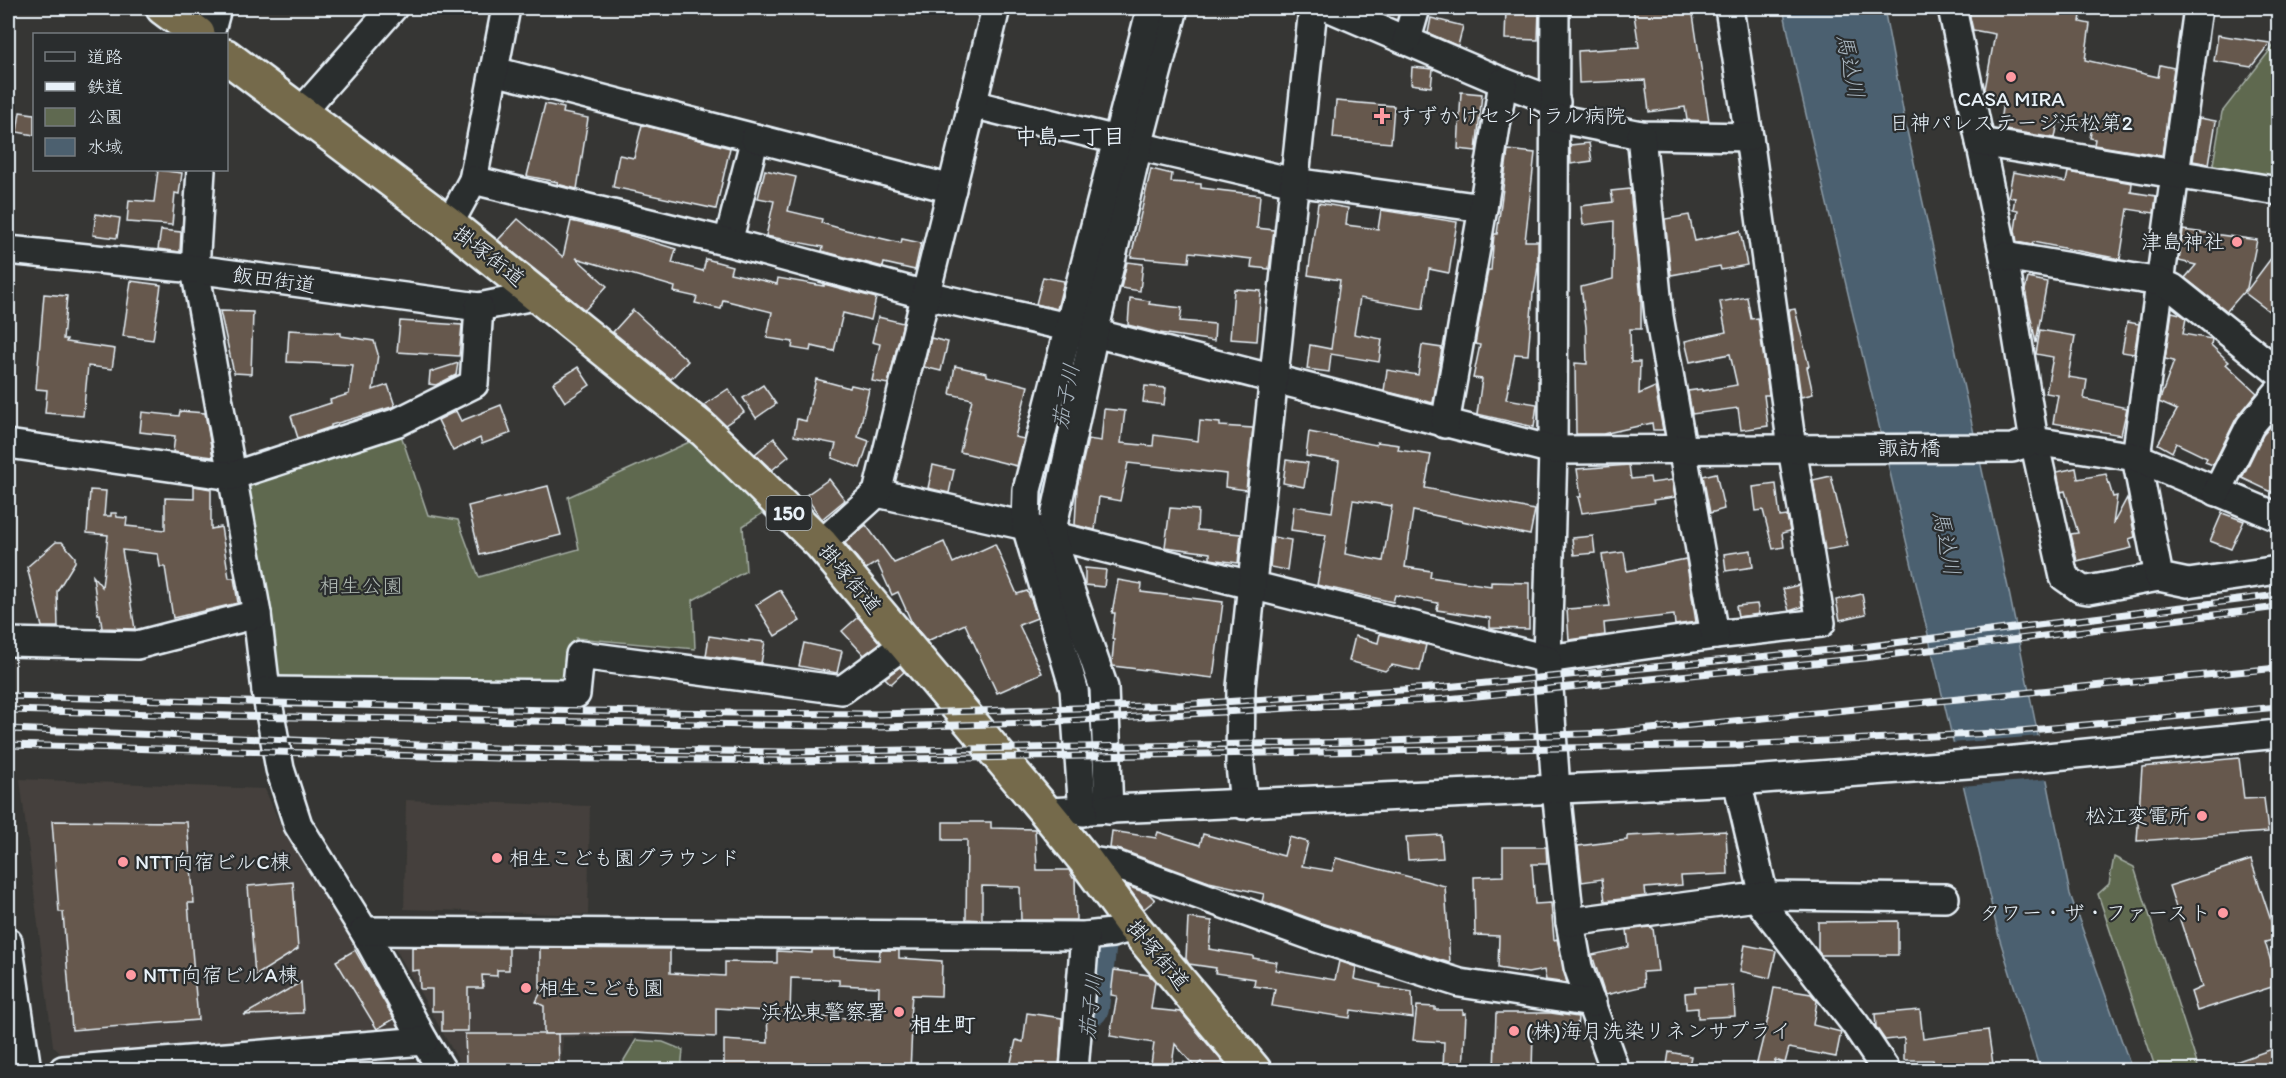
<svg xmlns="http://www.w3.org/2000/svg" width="2286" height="1078" font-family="Itim,'Klee One',sans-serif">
  <rect width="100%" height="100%" fill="#363634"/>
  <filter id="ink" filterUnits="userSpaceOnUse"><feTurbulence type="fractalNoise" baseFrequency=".0167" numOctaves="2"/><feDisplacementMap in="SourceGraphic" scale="12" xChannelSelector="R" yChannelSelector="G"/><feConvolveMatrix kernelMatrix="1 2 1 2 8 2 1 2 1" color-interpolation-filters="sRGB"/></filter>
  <g filter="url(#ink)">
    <g fill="#44403c">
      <polygon points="20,779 265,789 283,831 309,869 406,1029 61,1054 53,1046"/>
      <polygon points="406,800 590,806 588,915 404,909"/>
      <polygon points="390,939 634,940 633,1037 563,1037 561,1070 462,1067"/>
    </g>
    <g fill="#5f6950" stroke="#a4ada4" stroke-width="1.5">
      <polygon points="2278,40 2278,147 2273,181 2212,170 2222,112"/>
      <polygon points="400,432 428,515 458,520 479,577 579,549 568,497 707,434 775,505 743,526 746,571 693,600 695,649 576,638 565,681 366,683 279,676 247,480"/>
      <polygon points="2114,857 2134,867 2199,1070 2156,1070 2098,894 2109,884"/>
      <polygon points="636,1040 663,1042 683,1050 681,1070 624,1070 624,1060"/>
    </g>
    <polygon fill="#4c606f" stroke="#8a9aa6" stroke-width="1.5" points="1783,8 1884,8 1906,126 2009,592 2070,894 2132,1070 2040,1070 1999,937 1801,93"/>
    <polygon fill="#363634" points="2041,736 2050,779 1961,786 1951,743"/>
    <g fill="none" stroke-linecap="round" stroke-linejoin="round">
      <g stroke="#4c606f" stroke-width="36">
        <polyline points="1051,564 1045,545 1041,513 1073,354"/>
        <polyline points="1074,643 1088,692 1096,765 1095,777"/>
        <polyline points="1091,1008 1099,942"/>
      </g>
    </g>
    <g fill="#66594e" stroke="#e8f1f8" stroke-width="1.5" fill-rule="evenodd">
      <polygon points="1506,8 1539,10 1538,40 1505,39"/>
      <polygon points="1633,8 1692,8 1709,121 1687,120 1685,107 1649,112 1645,80 1579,83 1578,51 1639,47"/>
      <polygon points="1971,8 2082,8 2080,22 2090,24 2085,60 2158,77 2160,65 2174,68 2162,156 2094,145 2095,139 2090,138 2092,127 2058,122 2055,138 1999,129 2003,101 1987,98 1985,89 1995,34 1973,30 1970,17"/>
      <polygon points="1431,18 1463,26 1458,46 1428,33"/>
      <polygon points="2218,35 2270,43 2251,67 2214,61"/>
      <polygon points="1412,67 1433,69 1431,87 1411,84"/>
      <polygon points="1461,92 1482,94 1476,151 1458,149"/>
      <polygon points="1336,101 1394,106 1391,143 1333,138"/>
      <polygon points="545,104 564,108 563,113 588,118 577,189 557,184 558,182 527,176"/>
      <polygon points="20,112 34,114 34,135 17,132"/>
      <polygon points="2199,118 2216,121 2209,164 2193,161"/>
      <polygon points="642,125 730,148 716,209 613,187 619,155 634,158"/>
      <polygon points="1589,143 1592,161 1571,164 1570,145"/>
      <polygon points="1508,150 1535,153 1525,241 1538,241 1538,266 1534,293 1533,293 1528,355 1515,354 1506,399 1537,404 1534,427 1477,414 1482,379 1473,378 1480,345 1475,344 1488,270 1491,270 1494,234 1497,234"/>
      <polygon points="1151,169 1172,174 1171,182 1201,184 1201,188 1260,195 1257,228 1274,230 1269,269 1251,267 1252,259 1190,252 1189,262 1131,257"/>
      <polygon points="158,170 182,173 179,194 175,193 172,225 127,222 129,200 154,202"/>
      <polygon points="765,170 796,177 788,211 822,219 821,223 846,230 901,243 902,239 921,243 915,270 884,263 883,267 822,251 823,247 766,236 774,201 758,198"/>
      <polygon points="2013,172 2066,182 2068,172 2132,183 2131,192 2156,196 2154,213 2128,209 2120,259 2033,242 2032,245 2017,242 2015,230 2018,210 2013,209 2015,198 2008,197"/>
      <polygon points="1630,189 1641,299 1641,329 1630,329 1631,362 1640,362 1639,394 1655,387 1663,430 1653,430 1652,423 1603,434 1576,434 1575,363 1587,364 1586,327 1581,287 1613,279 1614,221 1583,225 1581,206 1613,202 1611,191"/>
      <polygon points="1318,203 1348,208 1346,225 1378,229 1381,210 1457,222 1449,273 1429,269 1423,309 1360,298 1354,334 1382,339 1379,362 1331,354 1329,372 1307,369 1310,345 1331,349 1340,280 1308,275"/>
      <polygon points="96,214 120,218 117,238 93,235"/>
      <polygon points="1689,215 1695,241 1740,231 1747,265 1721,270 1720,266 1671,275 1665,219"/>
      <polygon points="518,219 563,257 571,221 623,233 676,249 672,263 703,271 706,259 732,266 730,273 777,284 778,278 824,286 824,284 876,298 871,320 843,313 834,351 811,346 810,351 792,348 793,342 767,338 772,312 723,300 721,309 695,303 697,297 674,292 675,287 576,258 607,286 585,310 498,240"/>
      <polygon points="161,230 181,232 180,252 158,249"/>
      <polygon points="2183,230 2257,240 2247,288 2227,311 2185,278 2196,265 2179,261"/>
      <polygon points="2278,249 2278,318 2245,293"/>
      <polygon points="1127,262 1143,264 1140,291 1121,288"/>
      <polygon points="1043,277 1064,281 1057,309 1036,304"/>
      <polygon points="2028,278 2047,282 2036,343 2025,290"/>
      <polygon points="131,281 161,285 153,340 123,336"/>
      <polygon points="1234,289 1261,291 1257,341 1230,339"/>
      <polygon points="44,294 67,296 63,339 67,339 66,342 115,349 112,369 88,366 83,416 45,413 47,390 36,389"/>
      <polygon points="1747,297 1751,319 1758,318 1769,395 1764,395 1768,426 1741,430 1738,408 1692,414 1688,391 1702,389 1702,391 1737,385 1730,354 1690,362 1685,341 1726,332 1720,302"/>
      <polygon points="1130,298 1150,301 1149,304 1182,308 1180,321 1215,324 1214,341 1160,333 1128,325"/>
      <polygon points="1795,309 1809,366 1807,367 1813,394 1801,397 1789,310"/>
      <polygon points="633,310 688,361 671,379 613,332"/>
      <polygon points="220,311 253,312 251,374 234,373"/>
      <polygon points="2172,312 2180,314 2186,318 2183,334 2212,339 2211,345 2229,362 2226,364 2257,393 2236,419 2213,465 2205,462 2207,458 2176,443 2172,452 2158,444 2177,410 2159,402 2174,361 2165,359"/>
      <polygon points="878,317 903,323 888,384 872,381 880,344 872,342"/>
      <polygon points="400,321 462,325 459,356 397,352"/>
      <polygon points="2127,322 2139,324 2134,354 2122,352"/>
      <polygon points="289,330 341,333 341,336 374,341 378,354 373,390 388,385 395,406 331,425 331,427 298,438 291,416 331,403 330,400 349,394 353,365 287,362"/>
      <polygon points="2040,330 2075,336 2068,377 2087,380 2084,399 2127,408 2121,435 2053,423 2058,395 2046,393 2053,357 2036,354"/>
      <polygon points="931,338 948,342 941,371 924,367"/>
      <polygon points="1422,345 1442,348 1433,403 1384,391 1387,370 1418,375"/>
      <polygon points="458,363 456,375 436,385 429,384 430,372"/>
      <polygon points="955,366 987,373 987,376 1028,386 1015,437 1024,439 1017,466 960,452 972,399 950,394"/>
      <polygon points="578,367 590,385 565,402 553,383"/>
      <polygon points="816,379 850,388 851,385 869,389 858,437 869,441 860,468 832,458 836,444 794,436 797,419 806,421"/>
      <polygon points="763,385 776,404 756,418 743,398"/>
      <polygon points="1145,386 1166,388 1164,405 1143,402"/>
      <polygon points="728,389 744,412 725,425 704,405"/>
      <polygon points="501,405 511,433 482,444 480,438 453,451 438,420 456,411 461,421"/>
      <polygon points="1104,409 1125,411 1121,443 1153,446 1154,435 1198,441 1200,421 1220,423 1220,426 1253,428 1246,490 1225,487 1226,474 1128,463 1120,501 1099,497 1095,530 1075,525 1077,487 1088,439 1101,441"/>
      <polygon points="180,411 205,413 213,457 173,452 175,436 140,432 142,412 179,416"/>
      <polygon points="2276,420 2278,422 2278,495 2242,478 2263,435"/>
      <path d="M1309,432L1376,445L1377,442L1399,445L1398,450L1431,455L1425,488L1535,510L1530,535L1413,511L1405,567L1431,571L1430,577L1491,586V582L1529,583V629L1490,628V618L1437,610L1438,603L1395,595L1393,602L1317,585L1326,535L1291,530L1294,506L1332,512L1339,461L1306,456ZM1353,500L1392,506L1383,561L1345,554Z"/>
      <polygon points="774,438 789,456 772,470 755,454"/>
      <polygon points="1286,460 1308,463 1304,487 1283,483"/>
      <polygon points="933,465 954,470 949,493 928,488"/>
      <polygon points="1629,465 1631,479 1650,477 1651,483 1672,480 1675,497 1653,500 1654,503 1582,513 1578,497 1581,497 1577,469"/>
      <polygon points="2076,468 2078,479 2106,474 2113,497 2117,496 2113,524 2127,498 2135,537 2129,539 2132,548 2077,561 2071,534 2078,533 2065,491 2061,492 2057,472"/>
      <polygon points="1716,473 1724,509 1710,513 1703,476"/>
      <polygon points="1831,476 1848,546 1825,550 1813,480"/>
      <polygon points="829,479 845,500 822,519 805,496"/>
      <polygon points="1776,484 1780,517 1787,516 1790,531 1782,533 1784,547 1773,549 1763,510 1756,511 1753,487"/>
      <polygon points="194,486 211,489 211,529 221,527 229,578 234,578 238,603 173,618 165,567 160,567 158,554 122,550 135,629 102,628 100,614 98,614 93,576 102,587 108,535 87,533 90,490 106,491 104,516 111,516 111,513 116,513 117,517 127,518 126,526 165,530 165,498 194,499"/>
      <polygon points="548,486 561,535 480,555 468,506"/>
      <polygon points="1170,508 1198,510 1197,530 1241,534 1238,563 1210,559 1210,553 1165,547"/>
      <polygon points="2222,513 2244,521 2231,549 2210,541"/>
      <polygon points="866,525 894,563 944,542 953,563 995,544 1017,594 1027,591 1032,602 1037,618 1019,625 1042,673 997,693 965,624 927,641 912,623 898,592 892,595 877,562 866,569 845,543"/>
      <polygon points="1593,536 1595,553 1574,555 1572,538"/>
      <polygon points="1273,537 1291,540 1287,570 1270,567"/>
      <polygon points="56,542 62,542 75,557 75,562 57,591 58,627 42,627 27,567"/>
      <polygon points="1751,550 1753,567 1726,571 1724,554"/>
      <polygon points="1624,552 1627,571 1686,559 1696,622 1675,625 1674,615 1604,623 1605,635 1569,640 1567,609 1610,606 1602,555"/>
      <polygon points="1085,568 1106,570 1104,587 1085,585"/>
      <polygon points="1118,580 1142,584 1141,592 1223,602 1213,678 1113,666 1112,662 1114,639 1112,639 1115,613 1112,613"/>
      <polygon points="1799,585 1802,607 1789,611 1783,589"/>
      <polygon points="780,590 800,621 775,636 756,605"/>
      <polygon points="1862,594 1866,614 1840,620 1836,600"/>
      <polygon points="1757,604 1759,614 1738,617 1736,606"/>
      <polygon points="858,617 880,643 864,655 842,631"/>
      <polygon points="1380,634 1426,645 1420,671 1392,665 1385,671 1349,661 1355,636 1378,643"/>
      <polygon points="709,636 749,642 749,640 765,642 761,663 706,656"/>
      <polygon points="804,643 842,651 837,673 799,666"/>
      <polygon points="900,667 904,672 891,684 885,678"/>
      <polygon points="2239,758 2244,799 2264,798 2268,832 2137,841 2142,767"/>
      <polygon points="52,821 187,822 194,903 188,903 198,1020 72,1030 63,912 59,912"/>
      <polygon points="943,822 991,822 991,828 1035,829 1037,870 1069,870 1073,878 1075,878 1076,920 1021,920 1020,887 982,886 982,920 966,919 967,840 943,840"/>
      <polygon points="1112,831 1156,838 1158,832 1200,845 1203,834 1284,856 1289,837 1308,842 1302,866 1332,871 1336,858 1445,886 1450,963 1322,923 1262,901 1264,894 1209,882 1121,850 1110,848"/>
      <polygon points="1726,831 1728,874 1681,876 1682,885 1645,888 1646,896 1605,901 1602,879 1582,882 1578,846 1627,840 1627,836"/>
      <polygon points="1441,835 1443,858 1408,860 1406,837"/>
      <polygon points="1503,847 1546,847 1547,864 1532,864 1535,904 1551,903 1554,940 1557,939 1567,983 1546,980 1544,970 1528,973 1498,968 1499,936 1475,935 1474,877 1503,876"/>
      <polygon points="2251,860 2277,939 2265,942 2278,985 2197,1011 2191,992 2202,987 2169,886"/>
      <polygon points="293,882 298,949 255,976 248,886"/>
      <polygon points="1127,886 1149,894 1155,900 1144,909"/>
      <polygon points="1188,918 1212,921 1209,949 1253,956 1253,958 1277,962 1275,970 1335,980 1339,961 1356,967 1354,979 1381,985 1380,987 1412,992 1413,1018 1351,1010 1350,1018 1272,1006 1275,989 1254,986 1255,979 1215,973 1216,968 1189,964 1186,959"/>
      <polygon points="1898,921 1898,955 1821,955 1818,951 1818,922"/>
      <polygon points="1649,927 1653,928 1658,971 1643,972 1644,986 1605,995 1592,955 1629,947 1627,930"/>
      <polygon points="1745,945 1776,951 1770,978 1740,971"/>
      <polygon points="412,947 509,948 509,970 497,970 497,976 482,975 483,988 468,988 468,1031 442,1031 442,1011 432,1011 432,989 420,989 419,970 412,971"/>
      <path d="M540,948L670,949V973L725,976V962L777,963V951L812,953V950H834V957L879,960L880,950H899V958L942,961L941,996L912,995L909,1028H912L910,1071H724V1040L768,1043L767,1011L716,1008V1037L633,1033L544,1034V1006L536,1002L540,994ZM791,978L839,980V985L879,987L878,1019L790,1016Z"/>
      <polygon points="355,950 394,1019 377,1029 336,961"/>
      <polygon points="1114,970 1149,975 1155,981 1151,1009 1181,1012 1225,1065 1219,1071 1209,1071 1201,1062 1195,1067 1175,1044 1171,1071 1150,1071 1154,1043 1110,1036 1117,996 1111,995"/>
      <polygon points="301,982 303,1013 244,1015"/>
      <polygon points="1733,985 1735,1016 1698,1018 1698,1008 1686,1009 1685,993 1695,992 1695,987"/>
      <polygon points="1774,988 1811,994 1817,1001 1813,1025 1841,1032 1836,1057 1789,1048 1785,1063 1775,1060 1772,1071 1755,1071 1769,1014"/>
      <polygon points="1417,1006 1435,1007 1435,1010 1463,1010 1463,1014 1466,1013 1463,1071 1443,1071 1444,1042 1413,1040"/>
      <polygon points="1920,1010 1923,1039 1988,1030 1994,1071 1935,1071 1933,1060 1904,1060 1904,1038 1885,1040 1876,1027 1875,1014"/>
      <polygon points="1027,1013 1062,1018 1059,1071 1009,1071 1016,1040 1023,1042"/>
      <polygon points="1496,1013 1551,1013 1578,1017 1577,1028 1554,1030 1554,1033 1533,1031 1532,1071 1494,1071"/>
      <polygon points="465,1034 558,1034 559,1064 541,1064 541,1069 482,1068 482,1064 466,1064"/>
      <polygon points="2278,1047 2278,1071 2218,1071 2218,1068"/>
      <polygon points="1669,1052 1691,1056 1688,1071 1666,1071"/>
    </g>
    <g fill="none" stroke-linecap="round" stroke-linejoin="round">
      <defs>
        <g id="minor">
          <polyline points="1330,8 1503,82 1556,102"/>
          <polyline points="1555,8 1553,450 1547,659 1715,635 1821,623 1792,448 1749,137 1729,8"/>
          <polyline points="1952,8 2004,256 2034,441 2064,577 2081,589 2088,590 2159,577"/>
          <polyline points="2198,8 2136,457 2159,577 2188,583 2278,570"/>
          <polyline points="210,34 217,8"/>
          <polyline points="1407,39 1416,8"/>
          <polyline points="494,71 755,138 728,242"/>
          <polyline points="972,104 1117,140"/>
          <polyline points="301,112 393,8"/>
          <polyline points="1555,118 1641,135 1749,137"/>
          <polyline points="1641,135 1659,316 1715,635"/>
          <polyline points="755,138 952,189"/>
          <polyline points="1980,142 2278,191"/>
          <polyline points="1138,146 1294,182 1483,208"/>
          <polyline points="201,170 195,269 257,614 266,691 280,769 298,825 364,931 424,1041 442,1070"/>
          <polyline points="473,180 506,8"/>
          <polyline points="449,224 473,180 728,242 926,295 1094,333 1553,450 2012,448 2034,441 2136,457 2278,517"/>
          <polyline points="8,250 195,269 479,307 539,295"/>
          <polyline points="2004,256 2160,282 2173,288 2278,372"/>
          <polyline points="1445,424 1483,208 1503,82"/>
          <polyline points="8,444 232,476 398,422 474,384 479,307"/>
          <polyline points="2217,492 2250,426 2278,392"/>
          <polyline points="877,493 1026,526 1051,535 1547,659 1556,790 1570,922 1578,967 1615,1070"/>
          <polyline points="821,544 877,493 996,8"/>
          <polyline points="8,642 137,645 257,614"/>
          <polyline points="266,691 576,694 580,655 842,690 905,644"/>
          <polyline points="1737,781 1764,896"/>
          <polyline points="1244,805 1240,765 1241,687 1313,8"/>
          <polyline points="1109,810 1104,688 1051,535 1094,333 1138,146 1174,8"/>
          <polyline points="1046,812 1737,781 1995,762 2278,734"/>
          <polyline points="1083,812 1074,689 1026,526 1027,490 1151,8"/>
          <polyline points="1085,860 1116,865 1317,938 1460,983 1592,1003"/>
          <polyline points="1760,896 1763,906 1855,1024 1886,1070"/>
          <polyline points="1570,922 1764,896 1945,898"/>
          <polyline points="364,931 1085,936 1112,933 1134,927"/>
          <polyline points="8,942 27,1070"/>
          <polyline points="63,1070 424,1041"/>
          <polyline points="1074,1070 1085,936"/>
        </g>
        <g id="highway">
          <polyline points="163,8 198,34"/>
          <polyline points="226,56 449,224 705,431 821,544 1046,812 1085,860 1134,927 1254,1070"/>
        </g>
      </defs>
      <use href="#minor" stroke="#e8f1f8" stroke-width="32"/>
      <use href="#highway" stroke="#e8f1f8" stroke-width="38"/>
      <use href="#minor" stroke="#2a2d2e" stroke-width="27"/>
      <use href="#highway" stroke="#746b4b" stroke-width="33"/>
      <defs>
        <g id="rail">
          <polyline points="8,696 588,711 733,713 880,714 1177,705 1445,687 1862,647 2278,595"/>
          <polyline points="8,710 231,716 881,727 1030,723 1447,699 1864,658 2278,607"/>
          <polyline points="8,729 496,748 790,752 1360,742 1609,733 2278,668"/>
          <polyline points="8,745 497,758 790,761 1738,745 1997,733 2278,707"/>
        </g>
      </defs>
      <use href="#rail" stroke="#e8f1f8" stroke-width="7"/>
      <use href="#rail" stroke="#2a2d2e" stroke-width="4.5" stroke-dasharray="14" stroke-linecap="butt"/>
    </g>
  </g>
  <g fill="#ff9aa2" stroke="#2a2d2e" stroke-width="2">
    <circle cx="2011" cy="77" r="6"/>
    <path d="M1379 107h6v6h6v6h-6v6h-6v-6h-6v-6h6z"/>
    <circle cx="2237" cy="242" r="6"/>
    <circle cx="2202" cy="816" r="6"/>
    <circle cx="497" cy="858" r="6"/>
    <circle cx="123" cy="862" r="6"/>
    <circle cx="2223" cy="913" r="6"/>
    <circle cx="131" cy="975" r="6"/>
    <circle cx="526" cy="988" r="6"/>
    <circle cx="899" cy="1012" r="6"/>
    <circle cx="1514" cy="1031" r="6"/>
  </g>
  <g text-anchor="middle" stroke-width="4.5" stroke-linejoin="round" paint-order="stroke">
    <rect fill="#2a2d2e" stroke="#afb6bb" stroke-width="1.5" x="766.5" y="496" width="45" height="34" rx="4.5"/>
    <g font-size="20" font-weight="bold" fill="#e8f1f8">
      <text x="789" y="520">150</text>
    </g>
    <g font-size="21" fill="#e8f1f8" stroke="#2a2d2e" text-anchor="start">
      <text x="2011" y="106" text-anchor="middle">CASA MIRA<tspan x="2011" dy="24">日神パレステージ浜松第2</tspan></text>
      <text x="1396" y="123">すずかけセントラル病院</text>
      <text x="2225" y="249" text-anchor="end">津島神社</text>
      <text x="2190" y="823" text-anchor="end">松江変電所</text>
      <text x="509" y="865">相生こども園グラウンド</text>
      <text x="135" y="869">NTT向宿ビルC棟</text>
      <text x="2211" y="920" text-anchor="end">タワー・ザ・ファースト</text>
      <text x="143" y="982">NTT向宿ビルA棟</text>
      <text x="538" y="995">相生こども園</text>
      <text x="887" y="1019" text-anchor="end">浜松東警察署</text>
      <text x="1526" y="1038">(株)海月洗染リネンサプライ</text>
    </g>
    <g font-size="21" fill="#e8f1f8" stroke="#2a2d2e">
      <text transform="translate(489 256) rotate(38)" y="7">掛塚街道</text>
      <text transform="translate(274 280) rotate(8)" y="7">飯田街道</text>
      <text x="1909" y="455">諏訪橋</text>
      <text transform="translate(850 579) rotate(50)" y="7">掛塚街道</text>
      <text transform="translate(1158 955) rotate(50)" y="7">掛塚街道</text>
    </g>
    <g font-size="21" fill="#b1bbb5" stroke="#2a2d2e">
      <text x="361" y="593">相生公園</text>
    </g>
    <g font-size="22" font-style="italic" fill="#aab7c1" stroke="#2a2d2e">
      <text transform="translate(1851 66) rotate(79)" y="8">馬込川</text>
      <text transform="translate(1065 396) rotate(-79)" y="8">茄子川</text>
      <text transform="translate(1947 543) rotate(79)" y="8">馬込川</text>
      <text transform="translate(1090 1006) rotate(-83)" y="8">茄子川</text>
    </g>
    <g font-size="22" font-weight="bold" fill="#e8f1f8" stroke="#2a2d2e">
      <text x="1070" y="144">中島一丁目</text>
      <text x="943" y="1032">相生町</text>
    </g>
  </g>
  <rect width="2286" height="1078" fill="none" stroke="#2a2d2e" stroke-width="30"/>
  <rect x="15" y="15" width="2256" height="1048" fill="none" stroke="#e8f1f8" stroke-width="2" filter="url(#ink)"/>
  <rect x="33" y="33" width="195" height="138" fill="#2a2d2e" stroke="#767b7f" stroke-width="1.5"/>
  <rect x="45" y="52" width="30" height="9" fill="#2a2d2e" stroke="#767b7f" stroke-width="1.5"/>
  <text x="87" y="63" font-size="18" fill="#e8f1f8">道路</text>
  <rect x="45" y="82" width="30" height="9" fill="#e8f1f8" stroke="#767b7f" stroke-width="1.5"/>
  <text x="87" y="93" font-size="18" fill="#e8f1f8">鉄道</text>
  <rect x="45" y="108" width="30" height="18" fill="#5f6950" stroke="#767b7f" stroke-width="1.5"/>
  <text x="87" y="123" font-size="18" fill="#e8f1f8">公園</text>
  <rect x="45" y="138" width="30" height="18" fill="#4c606f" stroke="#767b7f" stroke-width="1.5"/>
  <text x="87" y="153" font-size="18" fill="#e8f1f8">水域</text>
</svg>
